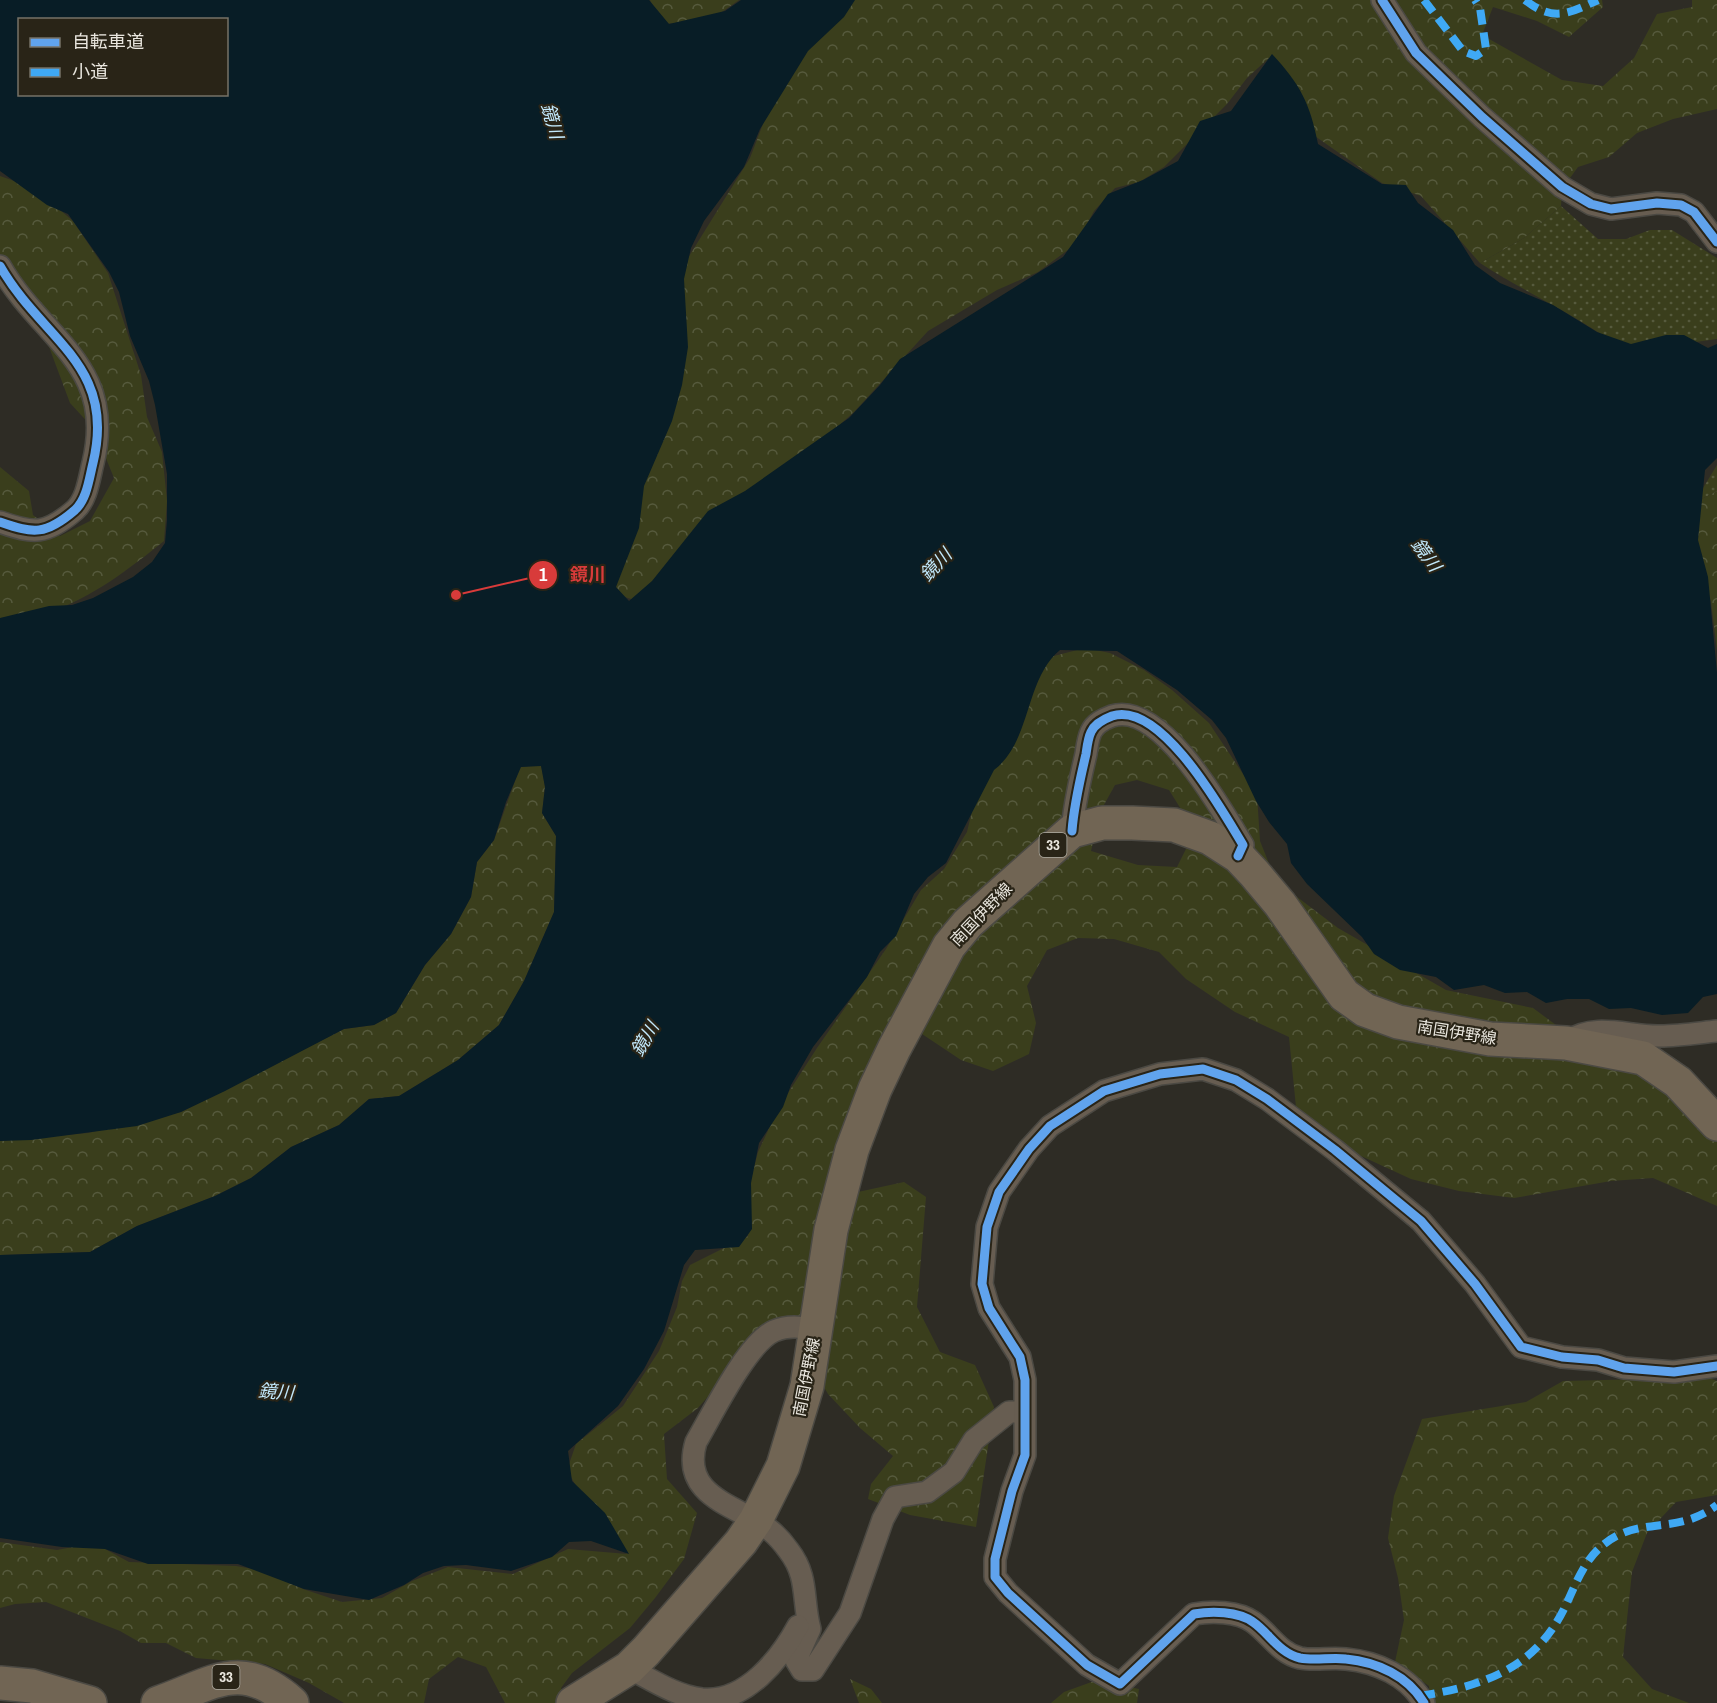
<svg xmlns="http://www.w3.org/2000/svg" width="1717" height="1703" font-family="'Archivo Narrow','Noto Sans JP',sans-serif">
  <defs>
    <pattern id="grass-dots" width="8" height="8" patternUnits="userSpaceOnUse" patternTransform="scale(1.5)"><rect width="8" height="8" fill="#3a3e1c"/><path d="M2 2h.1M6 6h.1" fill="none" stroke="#565a3d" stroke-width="1.8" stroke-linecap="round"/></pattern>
    <pattern id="forest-crowns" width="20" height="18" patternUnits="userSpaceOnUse" patternTransform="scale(1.5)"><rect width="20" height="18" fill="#3a3e1c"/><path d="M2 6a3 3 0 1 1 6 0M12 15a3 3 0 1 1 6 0" fill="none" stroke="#565a3d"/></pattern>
  </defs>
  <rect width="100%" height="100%" fill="#2e2c25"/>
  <g fill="url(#grass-dots)">
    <path d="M1561,206L1598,239H1626L1650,230H1672L1717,258V339L1625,352C1581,316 1527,294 1480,263L1524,238Z"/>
    <polygon points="1717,465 1717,491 1694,503"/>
  </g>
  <g fill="url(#forest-crowns)" fill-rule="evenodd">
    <polygon points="650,0 739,0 709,21 662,24"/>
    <polygon points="843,0 1602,0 1603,7 1569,37 1537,21 1493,7 1482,35 1562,80 1603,86 1634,58 1657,14 1692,7 1692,0 1717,0 1717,109 1673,119 1637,133 1609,157 1578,167 1562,189 1561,206 1524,238 1480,263 1421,196 1382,183 1312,134 1269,58 1247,78 1227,104 1164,167 1139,182 1115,188 1094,211 1076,244 1038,272 997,290 928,331 854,412 641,602 615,594 619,555 678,274 750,158 769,108 809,42"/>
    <path d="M0,176L34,188L73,221L108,273L141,375L147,417L162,452L167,501L164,541C129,569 93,597 50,612C35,617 16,619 0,622V467L29,491L33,515L60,536L90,521L114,478L94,429L70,403L39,320L0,265Z"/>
    <polygon points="1717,491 1717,651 1711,602 1697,553 1694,503"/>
    <path d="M1085,648L1110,653L1144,670L1172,690L1209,723L1257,795L1260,841L1276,881L1338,928L1446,990L1533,1008L1575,1039L1651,1080L1717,1131V1206L1653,1178L1611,1181L1514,1198L1459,1191L1411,1179L1298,1127L1289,1037L1235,1012L1186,979L1159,952L1114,939L1078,938L1047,950L1027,986L1036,1023L1029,1054L993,1071L961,1060L919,1032L834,1170L858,1192L904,1182L926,1197L917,1307L940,1352L975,1365L994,1407L976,1527L910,1515L868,1499L871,1484L893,1456L860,1428L828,1394L789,1326L738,1362L698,1408L664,1434L667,1479L697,1513L684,1559L655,1598L630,1628L572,1673L561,1688L571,1703H505L486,1667L458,1657L429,1679L424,1703H344L309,1683L265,1664L196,1658L166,1643H141L120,1631L46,1602L15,1604L0,1608V1542L57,1550L94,1543L129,1562L236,1566L264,1571L303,1589L342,1602L382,1598L412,1581L448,1567L513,1574L568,1549L627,1554L584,1500L567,1470L576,1444L623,1406L659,1351L677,1307L682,1281L690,1265L748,1236L751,1179L758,1152L779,1107L817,1048L886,949L921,890L944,869L967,832L974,803L1012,736L1029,683L1050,657ZM1137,780L1169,790L1184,814L1189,843L1177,867L1138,865L1091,851L1100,812L1115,785Z"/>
    <polygon points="541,765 545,787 542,813 556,836 554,912 524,981 499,1025 458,1060 399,1096 369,1099 339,1125 291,1147 251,1178 215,1196 137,1226 90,1252 0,1255 0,1141 88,1133 181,1112 344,1029 374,1025 396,1013 425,965 451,934 471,897 477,862 494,840 520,767"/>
    <polygon points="1687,1369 1717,1381 1717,1495 1676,1502 1647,1533 1632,1572 1623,1657 1652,1689 1689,1703 1430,1703 1429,1686 1395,1662 1404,1620 1398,1578 1388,1538 1394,1496 1422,1419 1526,1402 1563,1381 1647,1379"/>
    <polygon points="850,1679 871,1689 882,1703 859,1703"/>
    <polygon points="1097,1680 1139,1689 1137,1703 1051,1703 1064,1692"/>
  </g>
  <path fill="#081d26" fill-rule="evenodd" d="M0,0H649L669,24L725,11L741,0H855L844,17L808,51L760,129L744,167L704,221L691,248L684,279L688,347L682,385L672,421L644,486L639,528L616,587L629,601L652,581L708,511L745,491L849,418L880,385L900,359L1063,257L1108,194L1143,180L1178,161L1200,121L1231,111L1272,54C1300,84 1310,103 1318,144L1382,184L1406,185L1418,203L1453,230L1475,265L1500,283L1553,305L1597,332L1631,344L1666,335H1684L1708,348L1717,344V458L1705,470L1698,540L1708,577L1717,673V994L1703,997L1688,1013L1662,1015L1631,1008L1609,1009L1589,999H1567L1546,1003L1527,992L1505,993L1484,985L1454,990L1436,977L1400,970L1374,954L1362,937L1307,884L1291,863L1287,844L1269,822L1256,801L1226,738L1212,720L1177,690L1117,651L1060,650C1024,680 1032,741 994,770L946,863L928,877L914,894L896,936L880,952L867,977L813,1047L791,1085L783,1107L759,1143L751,1183L752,1229L739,1247L695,1250L684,1265L664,1331L644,1369L618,1406L568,1451L572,1481L605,1513L629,1554L591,1541L569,1542L552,1557L511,1571L466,1565L444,1566L423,1573L404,1585L369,1600L304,1589L238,1564H148L105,1549L62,1547L0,1538V1255L90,1252L137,1226L215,1196L251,1178L291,1147L339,1125L369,1099L399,1096L458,1060L499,1025L524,981L554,912L556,836L542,813L545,787L541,766L521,767L506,802L494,840L477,862L471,897L451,934L425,965L396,1013L374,1025L344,1029L225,1091L181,1112L137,1126L31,1140L0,1141V618L49,606L72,605L93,598L133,577L152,562L165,543L167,520V474L155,405L149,381L130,336L119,292L109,272L68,214L47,205L0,171ZM20,20H226V94H20Z"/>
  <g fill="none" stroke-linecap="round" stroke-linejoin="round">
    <defs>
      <g id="street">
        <polyline points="1382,0 1416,53 1482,117 1562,187 1591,204 1611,209 1657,203 1681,205 1694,212 1717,242"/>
        <path d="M0,266C42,340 117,364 93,463C89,479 87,499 75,510C46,535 34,534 0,522"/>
        <path d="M1072,831C1074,804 1080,780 1086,754C1087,747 1088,738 1091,732C1095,723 1104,719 1112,716C1161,700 1223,812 1243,845L1238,856"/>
        <path d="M1568,1041C1596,1022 1629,1037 1660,1036C1679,1036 1698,1033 1717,1031"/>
        <path d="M815,1329C801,1327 788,1325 774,1331C747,1343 712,1415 696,1442C682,1489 722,1502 755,1520C768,1527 780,1538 789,1551C809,1577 802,1600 810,1629L796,1660L802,1670H813L850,1613L883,1519L895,1497L927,1492L954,1472L974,1440L1009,1412H1023"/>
        <path d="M629,1668C652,1680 676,1696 702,1699C746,1703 780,1659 798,1626"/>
        <path d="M1424,1703C1408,1676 1377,1662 1346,1659C1331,1657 1315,1661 1300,1658C1279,1653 1269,1633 1253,1622C1238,1611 1211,1611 1194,1614L1120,1684L1087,1665L1008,1593L995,1577V1559L1012,1491L1025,1455V1380L1020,1357L989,1308L982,1284L987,1227L999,1192L1029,1149L1050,1126L1104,1091L1160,1074L1203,1069L1236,1080L1267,1099L1335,1150L1421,1221L1475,1284L1521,1347L1562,1357L1598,1360L1624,1368L1674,1372L1717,1366"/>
      </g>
      <g id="primary">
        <polyline points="0,1683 32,1686 90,1703"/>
        <path d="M158,1703C213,1684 240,1657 292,1703"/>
        <polyline points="573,1703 629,1668 646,1651 741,1542 756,1520 783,1466 807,1386 831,1230 852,1150 875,1089 894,1049 949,946 968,923 1072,831 1102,823 1132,823 1174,825 1210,838 1238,856 1254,873 1280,904 1344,995 1365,1010 1398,1022 1490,1039 1566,1043 1643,1058 1678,1082 1717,1124"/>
      </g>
    </defs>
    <use href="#street" stroke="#4b4943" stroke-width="24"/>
    <use href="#primary" stroke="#4b4943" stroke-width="36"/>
    <use href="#street" stroke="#675d51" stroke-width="21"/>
    <use href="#primary" stroke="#716554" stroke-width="33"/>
    <g stroke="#3fa9f5" stroke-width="8" stroke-dasharray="15 8" stroke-linecap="butt">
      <polyline points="1424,0 1463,51 1476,56 1486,49 1480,8 1475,0"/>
      <path d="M1525,0C1553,22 1568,14 1598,0"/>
      <path d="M1420,1696C1483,1686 1535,1669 1565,1607C1575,1586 1584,1560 1603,1545C1639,1515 1677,1536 1717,1505"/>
    </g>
    <defs>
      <g id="cycleway">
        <polyline points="1382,0 1416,53 1482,117 1562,187 1591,204 1611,209 1657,203 1681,205 1694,212 1717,242"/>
        <path d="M0,266C42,340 117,364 93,463C89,479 87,499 75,510C46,535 34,534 0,522"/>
        <path d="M1072,831C1074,804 1080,780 1086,754C1087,747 1088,738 1091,732C1095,723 1104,719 1112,716C1161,700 1223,812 1243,845L1238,856"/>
        <path d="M1424,1703C1408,1676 1377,1662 1346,1659C1331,1657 1315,1661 1300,1658C1279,1653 1269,1633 1253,1622C1238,1611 1211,1611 1194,1614L1120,1684L1087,1665L1008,1593L995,1577V1559L1012,1491L1025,1455V1380L1020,1357L989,1308L982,1284L987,1227L999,1192L1029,1149L1050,1126L1104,1091L1160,1074L1203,1069L1236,1080L1267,1099L1335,1150L1421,1221L1475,1284L1521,1347L1562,1357L1598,1360L1624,1368L1674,1372L1717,1366"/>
      </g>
    </defs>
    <use href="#cycleway" stroke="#292417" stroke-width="13"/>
    <use href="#cycleway" stroke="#60a3ed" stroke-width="9"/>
  </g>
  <g text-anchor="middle" stroke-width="4.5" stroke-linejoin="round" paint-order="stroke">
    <g fill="#292417" stroke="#afaca2" stroke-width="1.5">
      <rect x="1039.5" y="833" width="27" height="24" rx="4.5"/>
      <rect x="212.5" y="1665" width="27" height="24" rx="4.5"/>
    </g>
    <g font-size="15" font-weight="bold" fill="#e9e6de">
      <text x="1053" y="850">33</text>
      <text x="226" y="1682">33</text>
    </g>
    <g font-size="16" fill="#e9e6de" stroke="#292417">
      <text transform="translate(981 914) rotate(-46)" y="6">南国伊野線</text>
      <text transform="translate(1457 1032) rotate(9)" y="6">南国伊野線</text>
      <text transform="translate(806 1377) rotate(-79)" y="6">南国伊野線</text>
    </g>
    <g font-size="18" font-style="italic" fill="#c2e9fc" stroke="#292417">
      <text transform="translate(552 121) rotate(74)" y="6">鏡川</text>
      <text transform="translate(1426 555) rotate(54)" y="6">鏡川</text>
      <text transform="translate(936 565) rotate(-47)" y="6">鏡川</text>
      <text transform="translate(645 1039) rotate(-60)" y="6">鏡川</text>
      <text transform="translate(276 1392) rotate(4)" y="6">鏡川</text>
    </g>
  </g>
  <path fill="none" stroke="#d83b3a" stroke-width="2" d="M456 595L543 575"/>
  <g fill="#d83b3a" stroke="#292417" stroke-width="2">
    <circle cx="456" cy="595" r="6"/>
    <circle cx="543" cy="575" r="15"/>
  </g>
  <g font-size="18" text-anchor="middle" font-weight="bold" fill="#fff">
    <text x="543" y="581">1</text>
  </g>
  <g font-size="18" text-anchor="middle" font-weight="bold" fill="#d83b3a" stroke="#292417" stroke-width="4.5" stroke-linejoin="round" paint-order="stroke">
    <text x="588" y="581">鏡川</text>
  </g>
  <rect x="18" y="18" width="210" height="78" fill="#292417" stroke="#767267" stroke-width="1.5"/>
  <rect x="30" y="38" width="30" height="9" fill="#60a3ed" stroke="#767267" stroke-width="1.5"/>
  <text x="72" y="48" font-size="18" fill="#e9e6de">自転車道</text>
  <rect x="30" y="68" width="30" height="9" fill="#3fa9f5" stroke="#767267" stroke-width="1.5"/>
  <text x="72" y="78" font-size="18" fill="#e9e6de">小道</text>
</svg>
